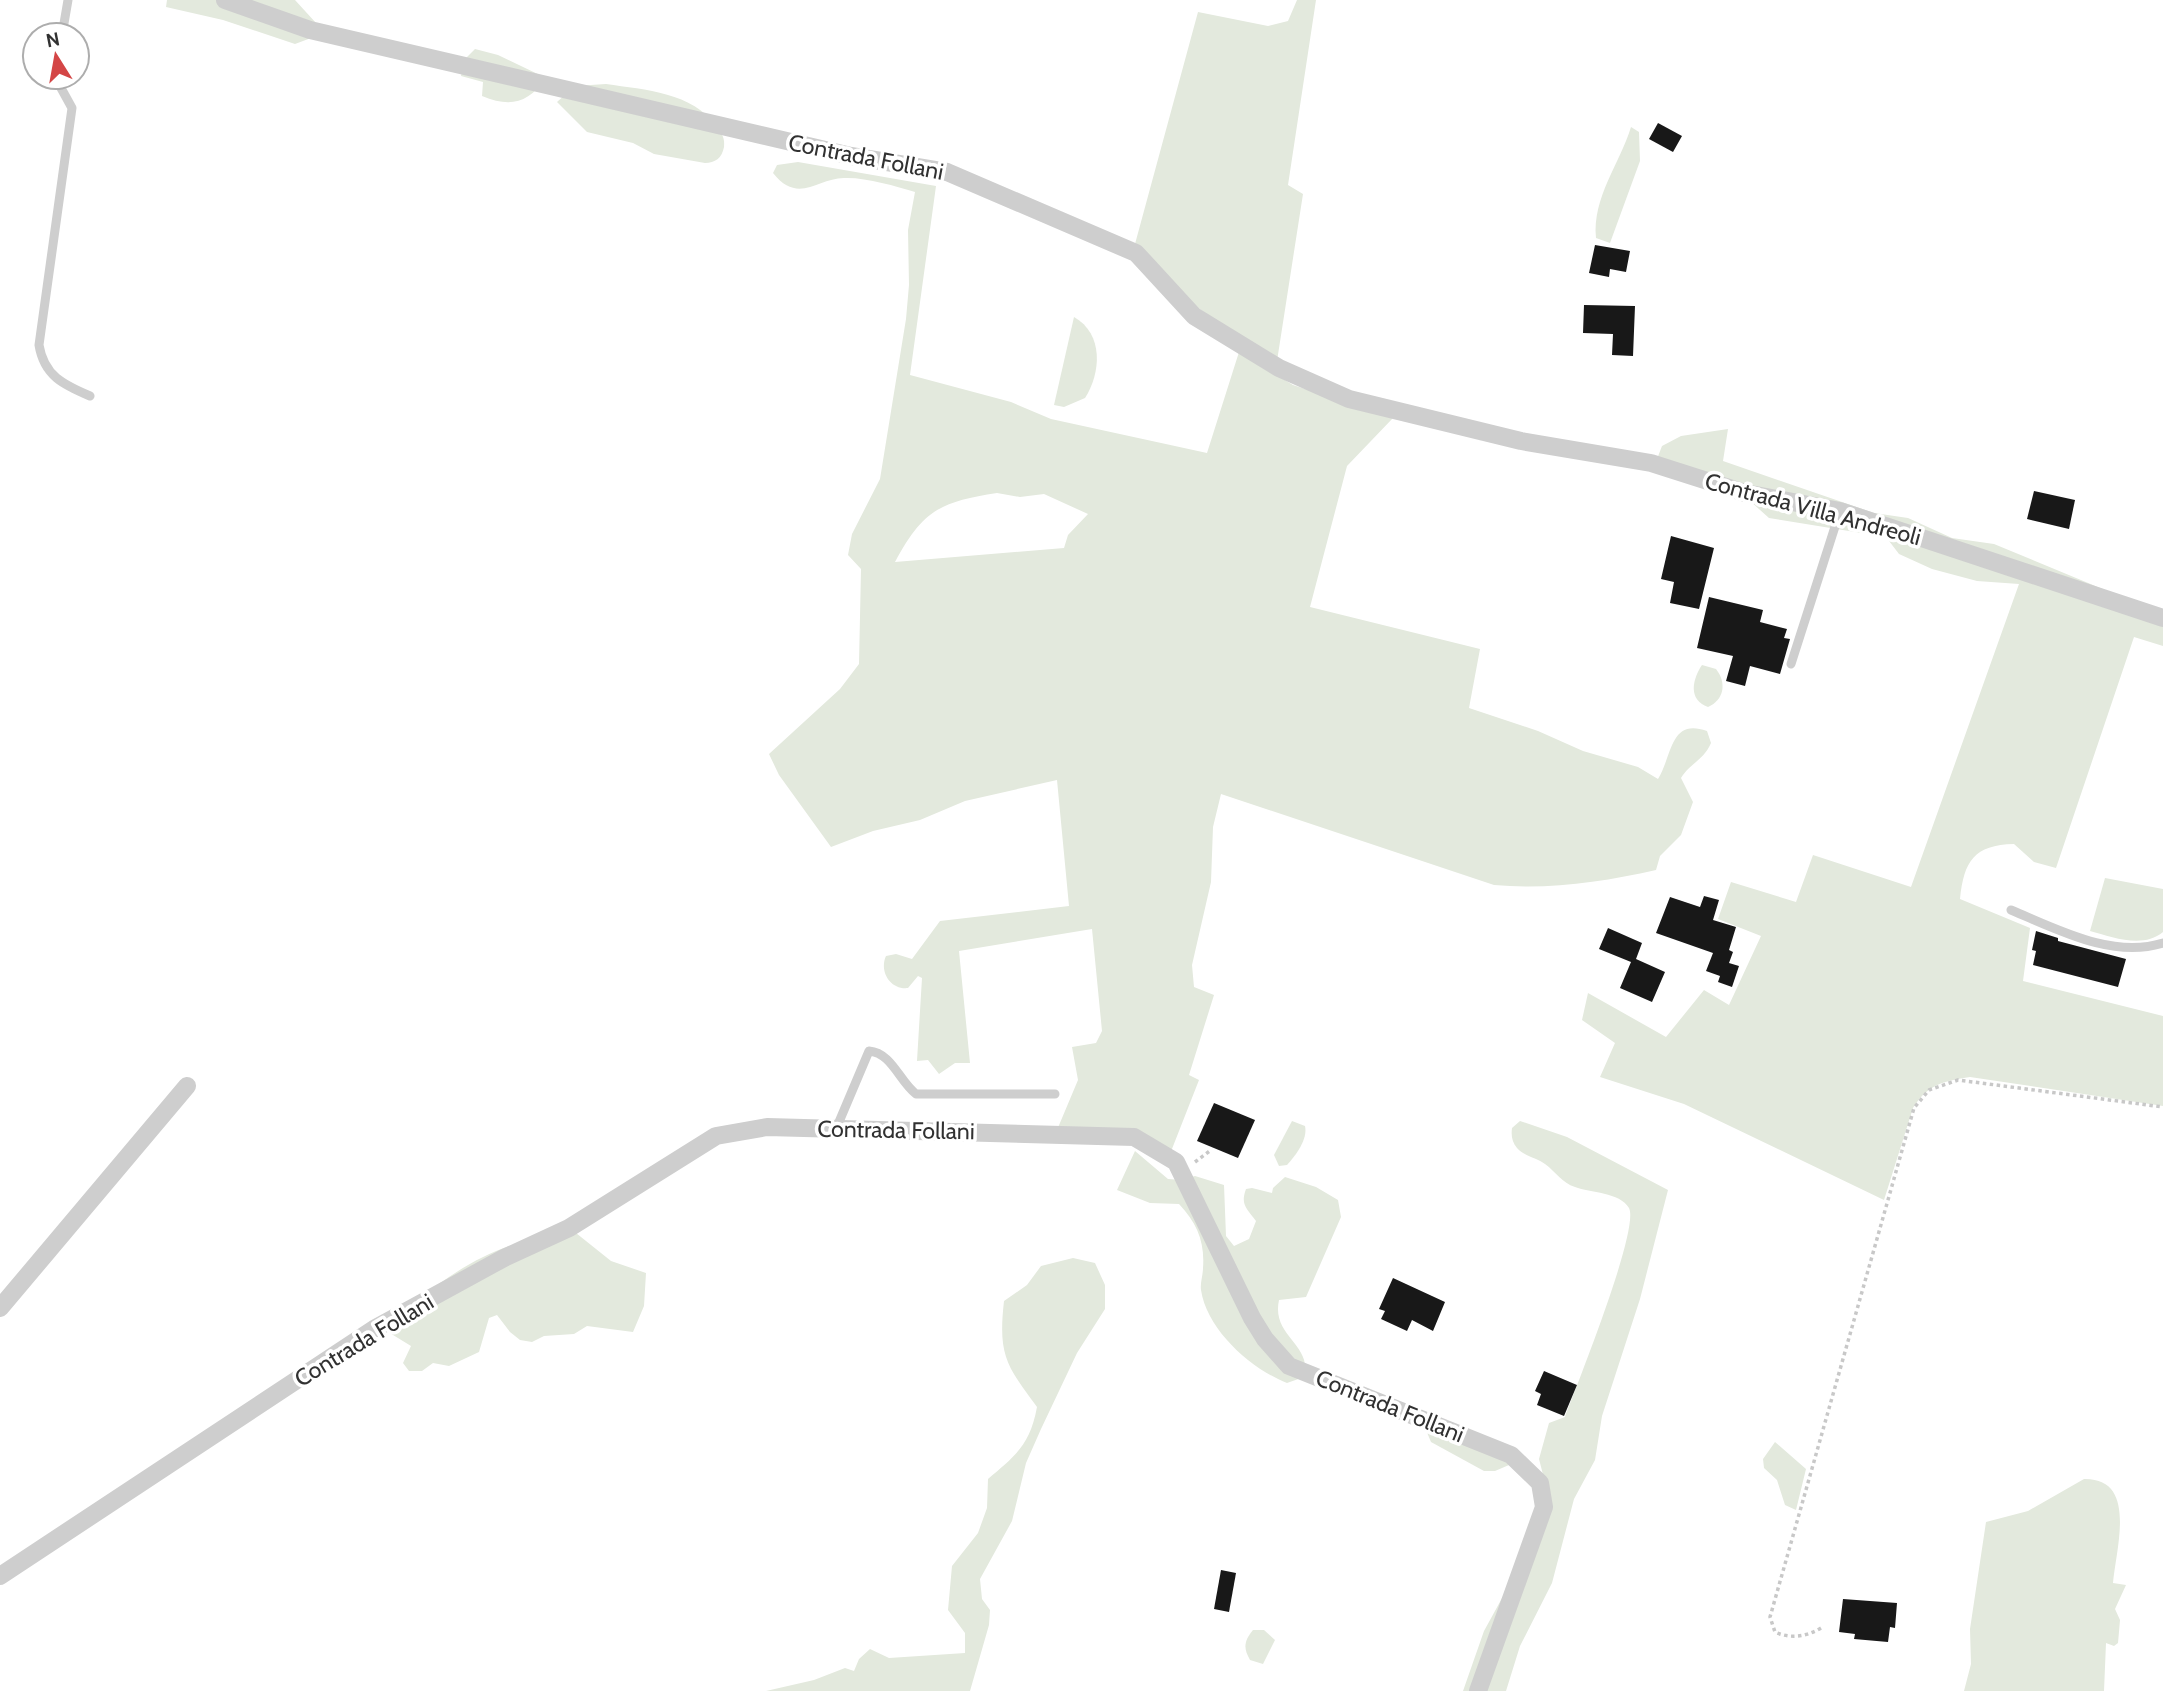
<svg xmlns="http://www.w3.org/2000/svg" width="2163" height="1691" font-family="Cabin,sans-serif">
  <rect width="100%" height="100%" fill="#fff"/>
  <g fill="#e3e9dd" fill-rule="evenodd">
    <polygon points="167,0 295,0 316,23 311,38 295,44 223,20 166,7"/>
    <polygon points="1297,0 1316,0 1288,185 1303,194 1277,361 1240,339 1193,304 1135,244 1198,12 1268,26 1288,21"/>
    <path d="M475,49L498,55L546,78C528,103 511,108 482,96L483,82L461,76L464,60Z"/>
    <path d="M606,84C646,90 692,92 717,127C722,134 725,138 724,147C722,158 715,163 705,163L654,154L633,143L587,132L557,102L575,86Z"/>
    <path d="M1631,127L1639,132L1640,161L1610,243L1596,238C1592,198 1620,163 1631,127Z"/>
    <path d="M798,162L936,186L910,375L1011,402L1051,419L1207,453L1239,352L1293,385L1393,418L1347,466L1310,607L1480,649L1469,708L1538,731L1583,751L1638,767L1658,779C1673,754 1670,718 1707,731L1711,743C1704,760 1690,763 1681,778L1693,802L1681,835L1660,856L1656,870C1603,882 1548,890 1494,885L1221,794L1213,827L1211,882L1192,965L1194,987L1214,995L1189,1075L1199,1080L1170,1154L1158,1147L1057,1130L1078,1080L1072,1047L1096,1043L1102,1031L1092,929L959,951L970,1063H955L939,1074L928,1060L917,1061L922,978L918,976L908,988C890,990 879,971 886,956L896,954L912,959L940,921L1069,906L1057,780L965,801L920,820L873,831L831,847L779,775L769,754L840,689L859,664L861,569L848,555L852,534L880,479L906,319L909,285L908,230L915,192C895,186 865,177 844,178C818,178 798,205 773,173L777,165ZM997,493L1020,497L1044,494L1088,514L1068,535L1064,548L895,562C923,510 940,502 997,493Z"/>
    <path d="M1074,317C1104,334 1101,373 1085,398L1064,407L1054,405Z"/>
    <path d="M1728,429L1723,461L1874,513L1908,518L1952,538L1994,544L2163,614V646L2134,637L2056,868L2034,862L2014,844C1974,845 1964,861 1960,899L2030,928L2023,981L2163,1016V1106L1970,1077C1944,1081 1928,1084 1913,1108L1884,1200L1684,1104L1600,1077L1615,1043L1582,1020L1588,993L1666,1037L1704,990L1729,1005L1761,936L1718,919L1731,882L1796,902L1813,855L1911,887L2019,584L1977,581L1932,569L1899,554L1886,537L1769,518L1722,476L1657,459L1662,446L1681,436Z"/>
    <path d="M1702,665L1716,669C1727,683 1724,700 1708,707C1688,700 1692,680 1702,665Z"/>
    <path d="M2105,878L2163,889V932C2143,949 2112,937 2090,931Z"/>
    <path d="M1292,1121L1305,1126C1308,1139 1296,1155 1287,1165L1279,1166L1274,1155Z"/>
    <path d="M1520,1121L1567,1137L1668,1190L1640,1299L1602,1416L1595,1460L1574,1499L1552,1583L1520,1646L1506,1691H1463L1484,1631L1524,1558L1548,1494L1539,1459L1549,1423L1565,1417C1576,1387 1640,1229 1629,1208C1620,1192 1590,1193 1575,1187C1562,1183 1556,1172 1545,1164C1537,1158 1524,1156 1517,1148C1512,1142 1511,1136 1512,1128Z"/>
    <path d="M1135,1151L1168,1179L1181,1180L1195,1176L1224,1185L1226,1236L1234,1246L1249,1239L1256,1221C1247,1209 1240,1205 1246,1189L1252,1188L1272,1193L1273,1188L1285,1177L1316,1187L1338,1200L1341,1217L1306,1297L1279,1300C1271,1337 1313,1344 1304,1377L1287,1383C1251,1369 1207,1330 1201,1290C1200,1283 1203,1275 1203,1268C1205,1242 1197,1223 1179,1204L1150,1203L1117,1190Z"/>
    <path d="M576,1233L611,1261L646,1273L644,1306L633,1332L587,1326L574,1334L544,1336L532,1342L520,1340L510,1332L497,1315L489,1318L479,1352L449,1366L433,1363L422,1371H409L403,1363L411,1346L380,1327C424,1296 469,1255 523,1242C540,1238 559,1236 576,1233Z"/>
    <path d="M1073,1258L1095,1263L1105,1285V1309L1077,1353L1041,1429L1026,1463L1012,1521L980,1579L982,1599L990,1610L989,1625L970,1691H766L814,1680L845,1668L854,1671L859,1659L870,1649L889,1658L965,1653V1633L948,1610L952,1566L978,1533L987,1508L988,1479C1016,1455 1030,1445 1037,1407C1006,1365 998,1355 1004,1301L1027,1285L1041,1266Z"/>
    <polygon points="1426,1430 1506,1458 1509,1465 1495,1471 1484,1471 1431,1442"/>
    <polygon points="1775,1442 1806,1469 1796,1510 1785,1505 1777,1480 1764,1468 1763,1459"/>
    <path d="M2084,1479C2138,1478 2116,1548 2113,1583L2126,1585L2115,1609L2120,1620L2118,1643L2114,1646L2106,1643L2104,1691H1964L1971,1664L1970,1629L1986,1522L2028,1511Z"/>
    <path d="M1253,1630H1264L1275,1640L1263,1664L1250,1660C1243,1648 1244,1641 1253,1630Z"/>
  </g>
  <g fill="#181818">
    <polygon points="1658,123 1682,136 1673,152 1649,139"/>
    <polygon points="1595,245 1630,251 1626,272 1610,269 1609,277 1589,273"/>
    <polygon points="1584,305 1635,306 1633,356 1612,355 1613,334 1583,333"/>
    <polygon points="2034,491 2075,500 2069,529 2027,519"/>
    <polygon points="1671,536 1714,548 1699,609 1670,603 1674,582 1661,579"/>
    <polygon points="1709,597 1763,610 1760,622 1787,629 1784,638 1790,639 1780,674 1750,666 1745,686 1726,681 1733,656 1697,648"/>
    <polygon points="1704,896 1719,900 1713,920 1736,927 1729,950 1733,952 1729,963 1739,966 1732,987 1718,982 1720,976 1706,971 1713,953 1656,933 1670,897 1700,907"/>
    <polygon points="1608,928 1642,943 1636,959 1665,972 1652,1002 1620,988 1631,962 1599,949"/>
    <polygon points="2036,931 2058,938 2058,941 2126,959 2118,987 2033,965 2036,951 2032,950"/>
    <polygon points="1214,1103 1255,1120 1238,1158 1197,1141"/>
    <polygon points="1393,1278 1445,1302 1433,1331 1412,1320 1407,1331 1381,1319 1385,1311 1379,1309"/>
    <polygon points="1544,1371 1577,1385 1564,1416 1537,1405 1541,1394 1535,1391"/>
    <polygon points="1221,1570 1236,1573 1229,1612 1214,1609"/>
    <polygon points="1843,1599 1897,1603 1895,1628 1890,1627 1888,1642 1854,1639 1855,1634 1839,1632"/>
  </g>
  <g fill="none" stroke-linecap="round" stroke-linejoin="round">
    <g stroke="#c8c8c8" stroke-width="3.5" stroke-dasharray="3.5 3.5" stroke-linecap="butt">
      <polyline points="1195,1162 1211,1150"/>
      <path d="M1821,1628C1806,1637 1790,1639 1775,1632L1770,1617L1914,1108L1929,1090L1958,1080L2163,1107"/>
    </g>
    <g stroke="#cecece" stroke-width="9">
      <polyline points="62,35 68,0"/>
      <path d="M59,77L61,88L72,108L39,345C44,376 64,385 90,396"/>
      <polyline points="1791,664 1840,511"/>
      <path d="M2011,910C2057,929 2112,959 2163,943"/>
      <path d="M836,1129L869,1051C892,1053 899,1081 916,1094H1055"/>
    </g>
    <g stroke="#cecece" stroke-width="18">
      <polyline points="225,0 310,30 851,156 947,172 1136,253 1194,316 1279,368 1349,399 1521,441 1651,463 1745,493 1840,511 2163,618"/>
      <polyline points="0,1308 187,1086"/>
      <polyline points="0,1576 374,1329 504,1258 569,1228 716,1136 767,1127 1134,1137 1176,1162 1252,1318 1265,1339 1289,1366 1511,1455 1540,1483 1544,1507 1478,1691"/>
    </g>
  </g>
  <g text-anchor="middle" stroke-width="7" stroke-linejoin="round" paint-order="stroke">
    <g font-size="23" fill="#313131" stroke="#fff">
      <text transform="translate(866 157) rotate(11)" y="8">Contrada Follani</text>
      <text transform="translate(1813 509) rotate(15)" y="8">Contrada Villa Andreoli</text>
      <text transform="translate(896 1130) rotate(1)" y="8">Contrada Follani</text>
      <text transform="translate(364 1340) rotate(-31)" y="8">Contrada Follani</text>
      <text transform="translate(1390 1406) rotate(22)" y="8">Contrada Follani</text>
    </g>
  </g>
  <g transform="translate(56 56) rotate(349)"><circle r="33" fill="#ffffff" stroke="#adadad" stroke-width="2"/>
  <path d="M0-5L12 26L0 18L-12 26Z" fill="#d44646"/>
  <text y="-10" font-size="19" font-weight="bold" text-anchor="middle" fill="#313131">N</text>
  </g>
</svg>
